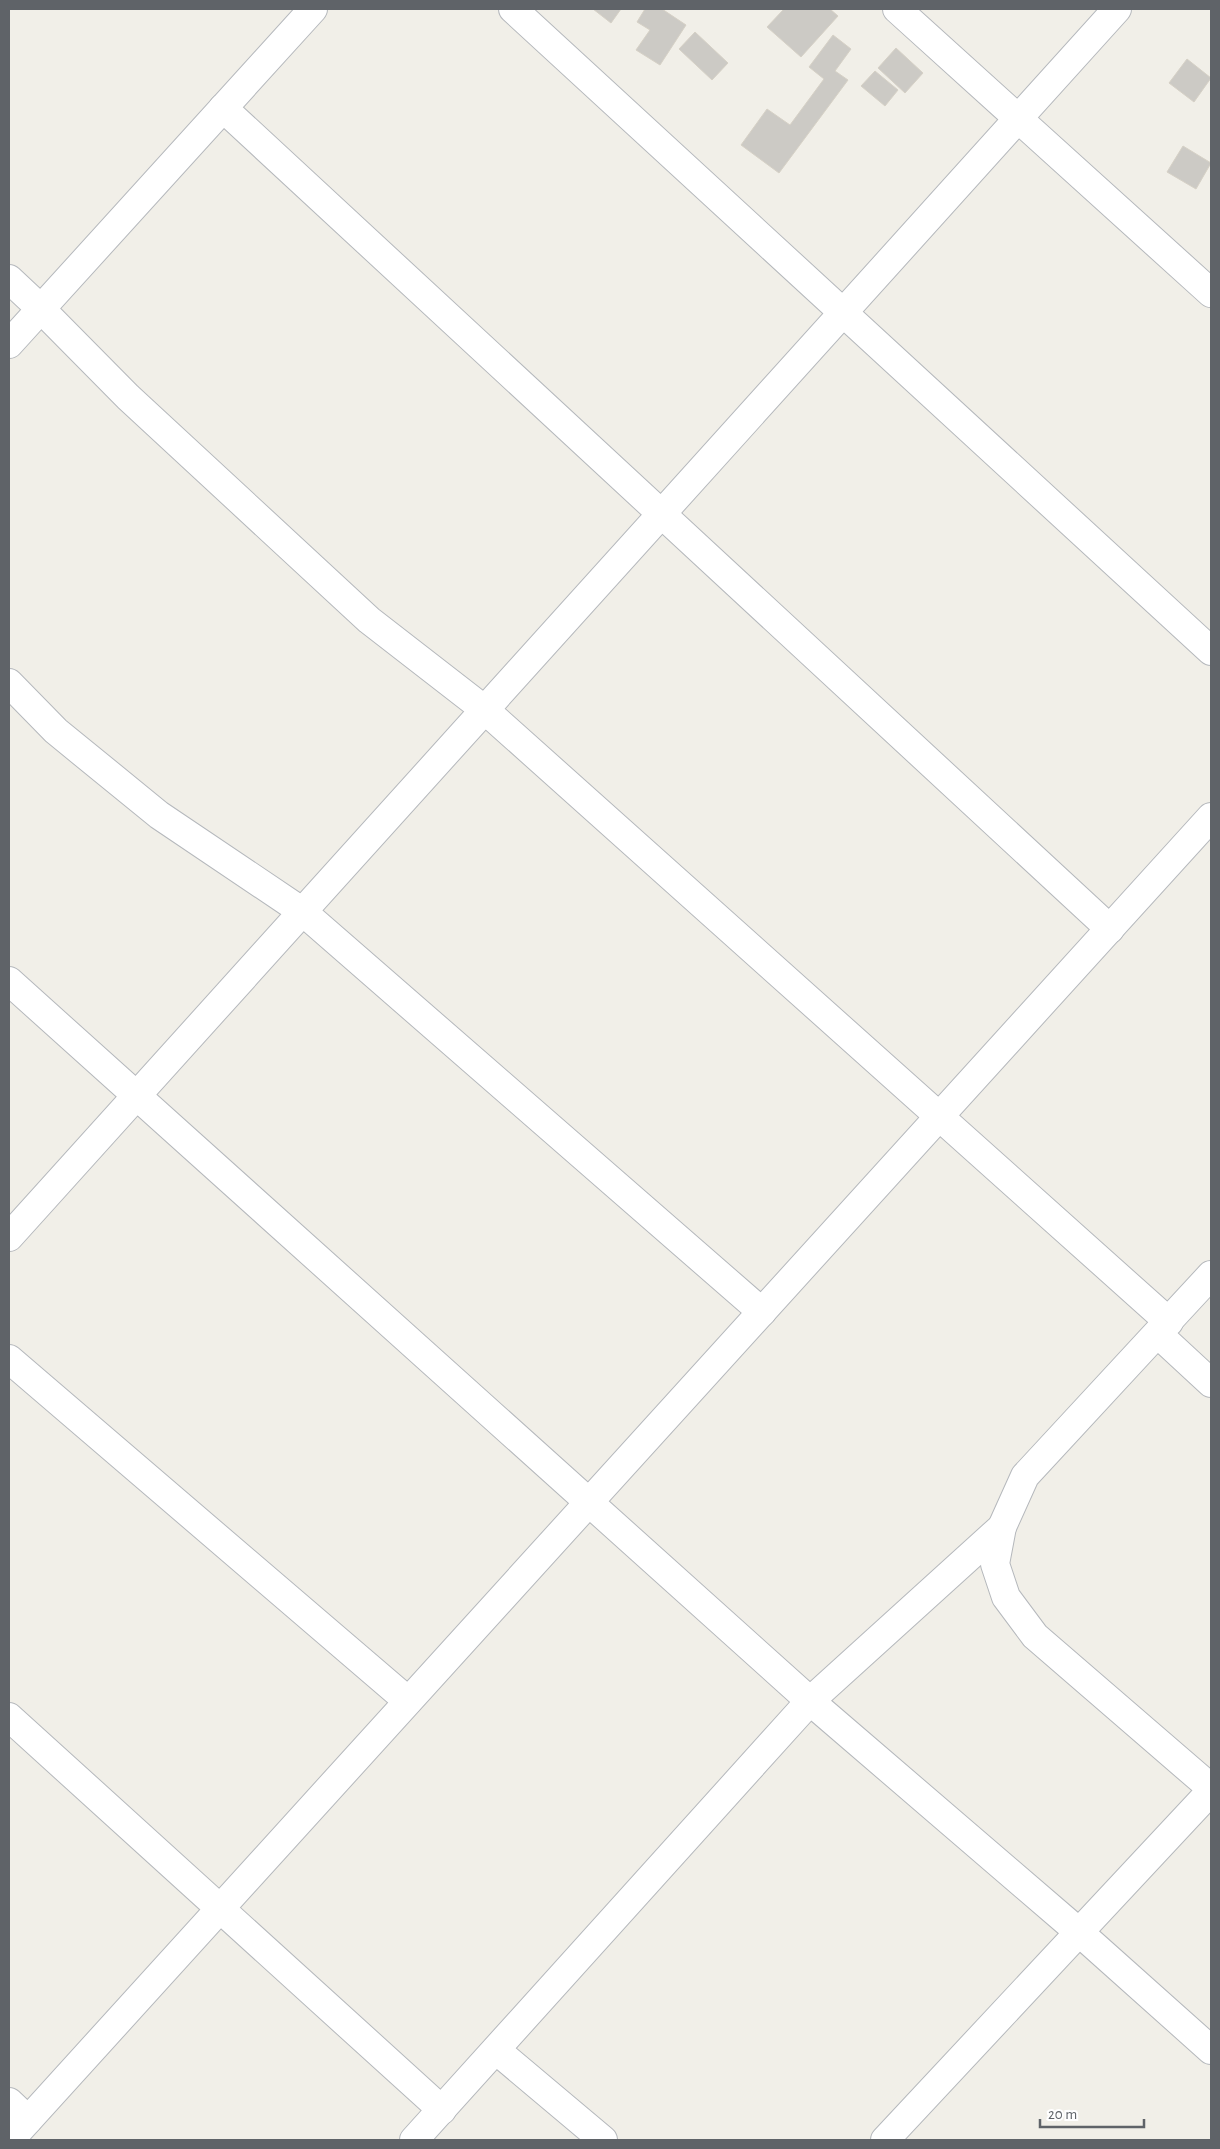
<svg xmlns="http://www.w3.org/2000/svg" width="1220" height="2149" font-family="'Alegreya Sans',sans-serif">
  <rect width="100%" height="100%" fill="#f1efe8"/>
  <g fill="#cccac5" stroke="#d6d1c6">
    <polygon points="593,9 621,9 611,23"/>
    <polygon points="645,9 662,9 686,25 660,65 636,50 650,30 637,22"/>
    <polygon points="784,9 830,9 838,16 801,57 767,27"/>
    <polygon points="695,32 728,63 712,80 679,49"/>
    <polygon points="833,35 851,49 835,71 848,80 779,173 741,145 767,109 790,125 824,79 809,67"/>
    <polygon points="896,48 923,73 905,93 878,68"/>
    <polygon points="1187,59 1211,78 1194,102 1169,83"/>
    <polygon points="875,71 898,90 885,106 861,86"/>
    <polygon points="1183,146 1211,163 1196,189 1167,172"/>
  </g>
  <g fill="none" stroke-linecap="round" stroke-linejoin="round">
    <defs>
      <g id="minor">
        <polyline points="513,9 1211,651"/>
        <polyline points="897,9 1211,293"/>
        <polyline points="223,108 1110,929"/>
        <polyline points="9,279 41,309 128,397 369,620 485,710 1169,1322"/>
        <polyline points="9,344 313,9"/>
        <polyline points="9,683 56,731 159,815 303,912 762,1312"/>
        <polyline points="9,981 810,1701 1080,1933 1211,2050"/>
        <polyline points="9,1237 1117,9"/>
        <polyline points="1211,1275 1025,1476 1002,1527 995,1564 1006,1597 1035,1636 1211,1788"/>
        <polyline points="1158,1334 1211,1383"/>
        <polyline points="9,1359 408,1701"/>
        <polyline points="9,1717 442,2110"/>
        <polyline points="496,2050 603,2140"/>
        <polyline points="9,2102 28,2120"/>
        <polyline points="10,2140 1211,817"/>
        <polyline points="414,2140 810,1701 1002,1527"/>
        <polyline points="885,2140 1211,1791"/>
      </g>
    </defs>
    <use href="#minor" stroke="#b5b8bc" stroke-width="30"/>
    <use href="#minor" stroke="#fff" stroke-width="28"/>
  </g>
  <rect width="1220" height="2149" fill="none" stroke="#5f6368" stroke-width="20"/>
  <path d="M1040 2119v8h104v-8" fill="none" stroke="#5f6368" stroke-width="2.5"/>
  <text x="1048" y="2119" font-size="15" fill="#5f6368" stroke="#ffffff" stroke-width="4" paint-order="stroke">20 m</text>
</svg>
